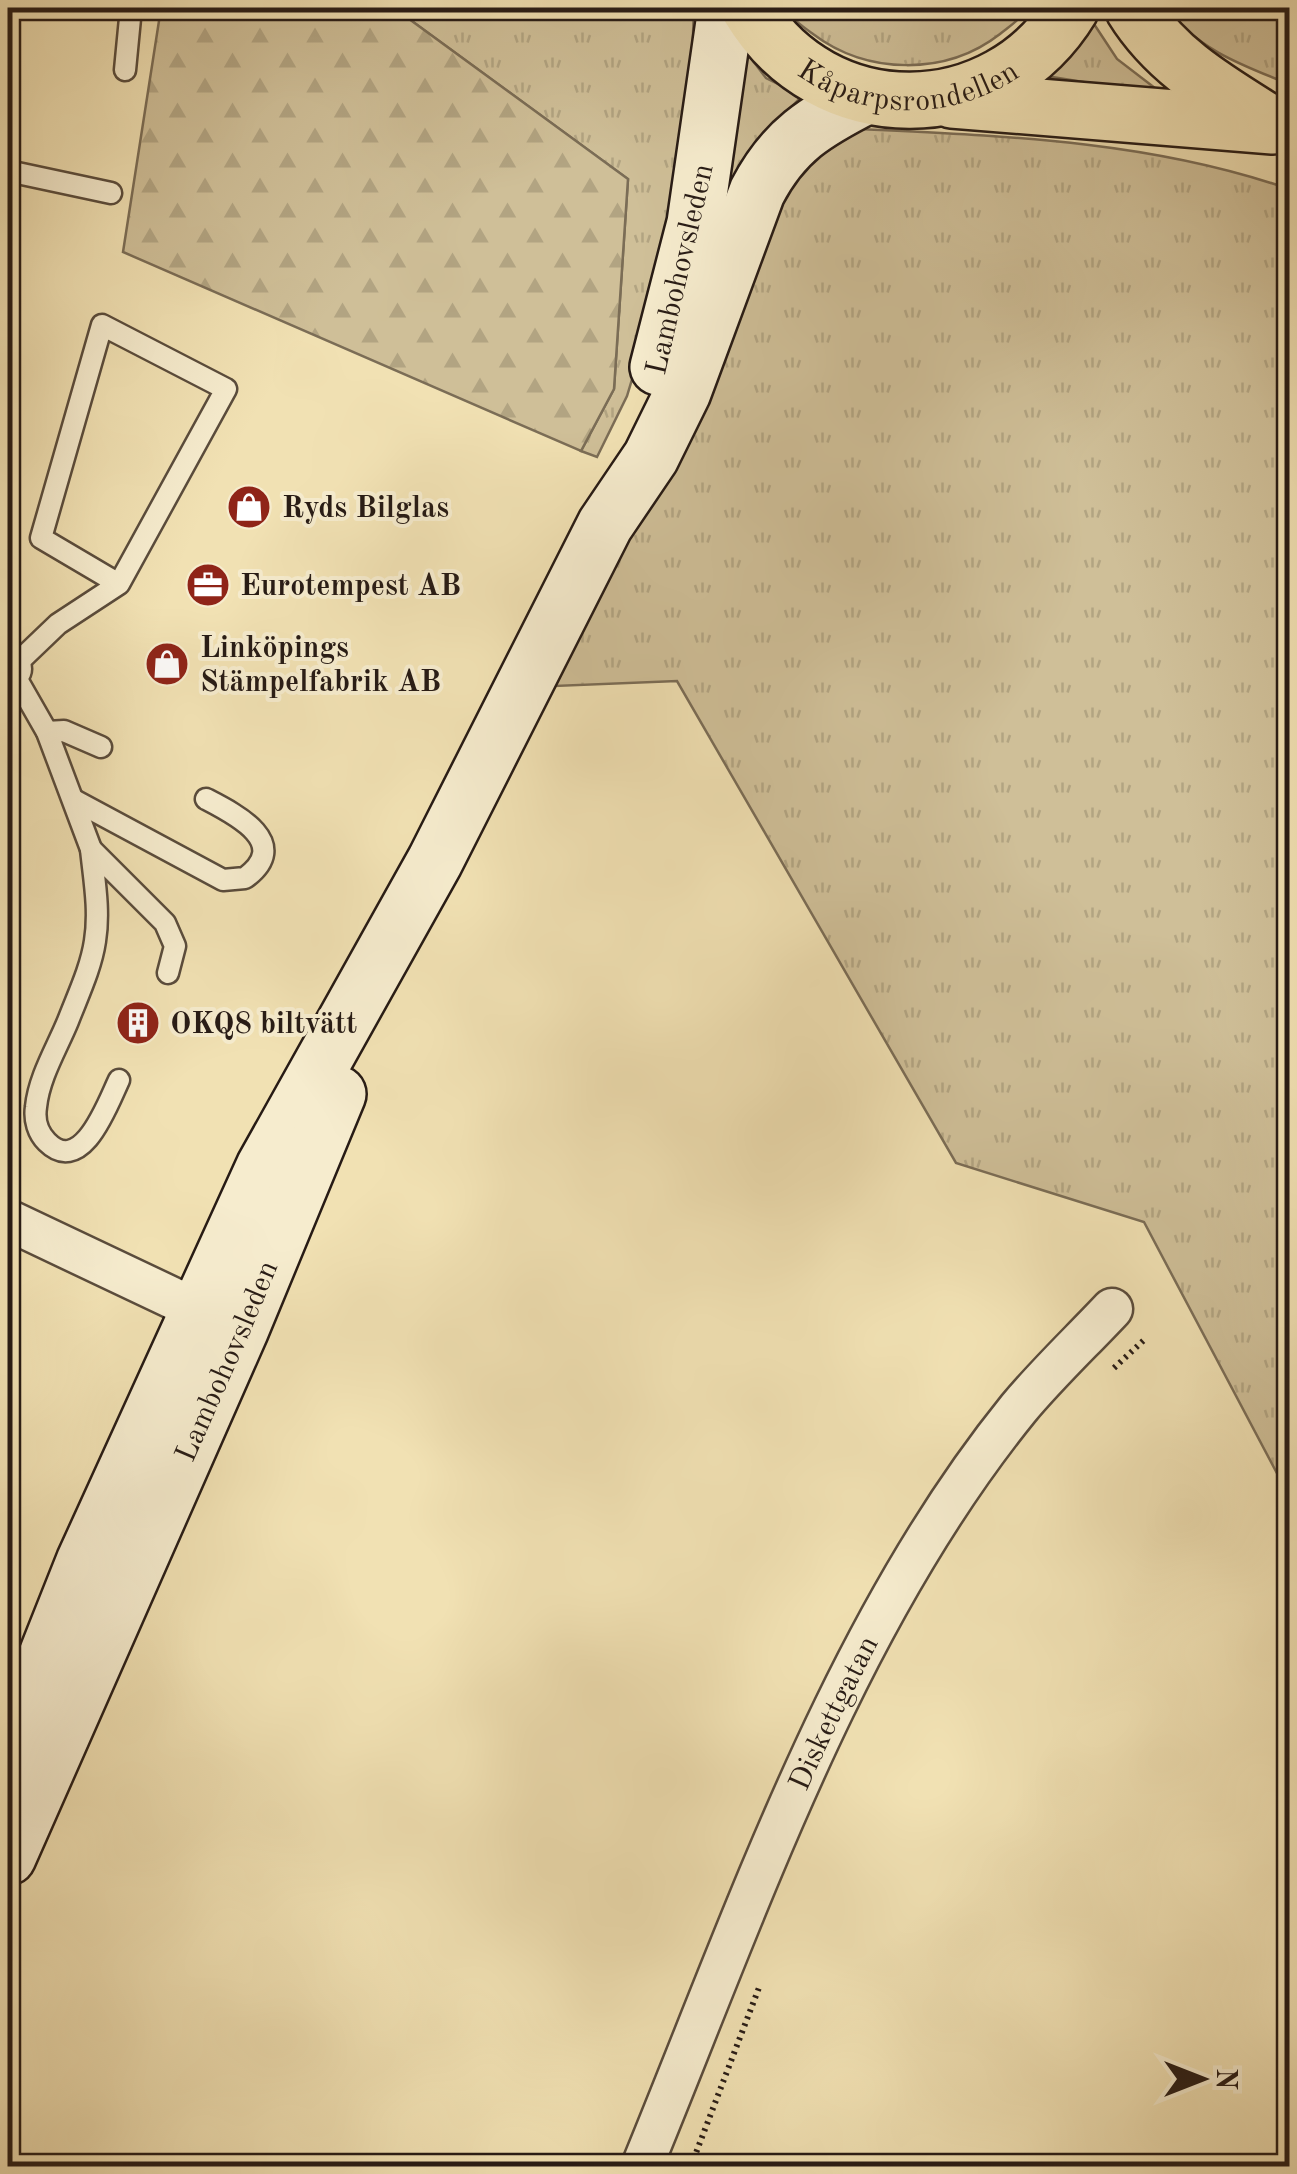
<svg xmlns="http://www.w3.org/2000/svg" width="1297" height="2174" font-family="'Old Standard TT',serif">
  <defs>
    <pattern id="grass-tufts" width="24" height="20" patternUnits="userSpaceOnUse" patternTransform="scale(2.5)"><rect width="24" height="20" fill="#cfbf98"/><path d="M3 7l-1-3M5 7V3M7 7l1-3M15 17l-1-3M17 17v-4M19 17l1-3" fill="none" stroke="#b2a482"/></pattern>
    <pattern id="forest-firs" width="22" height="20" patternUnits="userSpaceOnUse" patternTransform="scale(2.5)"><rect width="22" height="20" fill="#cfbf98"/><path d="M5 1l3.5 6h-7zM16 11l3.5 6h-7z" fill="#b2a482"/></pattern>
  </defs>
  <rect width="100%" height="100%" fill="#f1e1b3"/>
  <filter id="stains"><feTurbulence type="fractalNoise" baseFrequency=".002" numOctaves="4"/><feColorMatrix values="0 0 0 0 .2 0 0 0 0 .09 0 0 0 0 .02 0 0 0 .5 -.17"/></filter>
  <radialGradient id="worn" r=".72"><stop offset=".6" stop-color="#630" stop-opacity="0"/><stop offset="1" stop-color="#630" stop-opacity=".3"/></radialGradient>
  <g fill="url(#grass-tufts)" stroke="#7b6d56" stroke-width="2.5">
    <polygon points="394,8 694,8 690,115 657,296 627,396 597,457 581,451 614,389 628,179"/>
    <path d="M785,8H1028C1021,19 1010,26 1000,34C946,76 867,75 813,34C802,26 792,19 785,8Z"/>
    <path d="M1167,8H1289V84C1244,66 1196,49 1167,8Z"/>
    <polygon points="1092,21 1117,59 1164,95 1046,76 1071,56"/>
    <polygon points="738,41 766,78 802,96 755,144 723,217"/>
    <path d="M861,129C1006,136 1151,141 1289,189V1496L1144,1222L956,1163L677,681L555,686L705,379L775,206L817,151Z"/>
  </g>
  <polygon fill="url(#forest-firs)" stroke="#7b6d56" stroke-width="2.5" points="161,8 394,8 628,179 614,389 581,451 123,252"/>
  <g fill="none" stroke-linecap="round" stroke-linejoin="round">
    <defs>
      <g id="lane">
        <polyline points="125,70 131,8"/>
        <polyline points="8,171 111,193"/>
        <polyline points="11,669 47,732 91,849"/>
        <polyline points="10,676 11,669 58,624 119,584 226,389 102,325 41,538 119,584"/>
        <polyline points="47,732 64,731 101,747"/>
        <path d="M74,800L223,880L245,878C293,843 235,814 206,799"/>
        <path d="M119,1080C108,1103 82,1177 47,1142C38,1133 34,1120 36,1107C39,1077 57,1048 68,1021C78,995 91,968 95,941C100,910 94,879 91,849L165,923L175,946L168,973"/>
      </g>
      <g id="street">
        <polyline points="8,666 11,669"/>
        <polyline points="8,1220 221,1321"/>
        <path id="s1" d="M642,2166C747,1911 843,1625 1018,1409C1047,1374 1081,1342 1112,1309"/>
      </g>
      <g id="secondary">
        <polyline points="658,367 695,223 726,8"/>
        <path d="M8,1753L84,1562L264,1167L435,861L605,525L651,457L683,392L757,192C784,140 815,122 866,96"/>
        <path id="s2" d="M8,1857L240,1331L338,1094"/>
      </g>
      <g id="primary">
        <path id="s3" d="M749,8C823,132 997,130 1071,8"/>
        <path d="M1133,8C1165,60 1215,89 1266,121"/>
        <polyline points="952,100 1273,126"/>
      </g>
    </defs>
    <use href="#lane" stroke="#5a4c3c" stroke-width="25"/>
    <use href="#street" stroke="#5a4c3c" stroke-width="45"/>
    <use href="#secondary" stroke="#271b15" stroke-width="60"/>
    <use href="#primary" stroke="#271b15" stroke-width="60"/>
    <g stroke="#271b15" stroke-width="6" stroke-dasharray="2.5 5" stroke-linecap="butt">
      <polyline points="1114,1368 1144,1340"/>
      <polyline points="691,2166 760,1985"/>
    </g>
    <use href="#lane" stroke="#f6ecce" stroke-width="20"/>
    <use href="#street" stroke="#f6ecce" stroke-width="40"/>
    <use href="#secondary" stroke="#f6ecce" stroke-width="55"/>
    <use href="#primary" stroke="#f1e1b3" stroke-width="55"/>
  </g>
  <defs>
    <symbol id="shop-disc" viewBox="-11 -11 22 22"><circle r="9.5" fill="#8f2418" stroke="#f6ecce"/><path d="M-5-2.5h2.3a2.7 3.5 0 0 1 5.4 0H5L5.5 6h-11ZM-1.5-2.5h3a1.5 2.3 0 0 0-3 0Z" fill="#fff"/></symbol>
    <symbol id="office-disc" viewBox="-11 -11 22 22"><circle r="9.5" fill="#8f2418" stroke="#f6ecce"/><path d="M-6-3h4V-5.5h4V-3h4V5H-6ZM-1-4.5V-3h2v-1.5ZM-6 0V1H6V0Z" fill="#fff"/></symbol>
    <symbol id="building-disc" viewBox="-11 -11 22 22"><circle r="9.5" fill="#8f2418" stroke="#f6ecce"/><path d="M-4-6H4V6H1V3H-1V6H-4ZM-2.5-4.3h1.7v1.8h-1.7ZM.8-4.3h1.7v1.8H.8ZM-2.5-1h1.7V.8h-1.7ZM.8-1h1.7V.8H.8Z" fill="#fff"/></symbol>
  </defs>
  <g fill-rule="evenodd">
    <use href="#shop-disc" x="224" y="482" width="50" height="50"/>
    <use href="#office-disc" x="183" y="560" width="50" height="50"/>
    <use href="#shop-disc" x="142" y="639" width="50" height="50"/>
    <use href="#building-disc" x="113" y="998" width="50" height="50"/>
  </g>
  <g text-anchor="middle" stroke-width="8" stroke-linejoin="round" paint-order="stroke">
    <g font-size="30" fill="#271b15" stroke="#f6ecce">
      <text dy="10" stroke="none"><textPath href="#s3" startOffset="192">Kåparpsrondellen</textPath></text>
      <text transform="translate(679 269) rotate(-77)" y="10">Lambohovsleden</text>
      <text dy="10" stroke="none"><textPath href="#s2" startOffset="542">Lambohovsleden</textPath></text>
      <text dy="10" stroke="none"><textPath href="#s1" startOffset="492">Diskettgatan</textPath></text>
    </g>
    <g font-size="30" font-weight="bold" fill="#271b15" stroke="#f6ecce" text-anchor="start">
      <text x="282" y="517">Ryds Bilglas</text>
      <text x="240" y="595">Eurotempest AB</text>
      <text x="200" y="657">Linköpings<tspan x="200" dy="34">Stämpelfabrik AB</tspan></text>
      <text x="170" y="1033">OKQ8 biltvätt</text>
    </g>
  </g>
  <rect width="1297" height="2174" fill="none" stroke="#f1e1b3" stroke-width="40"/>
  <rect x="10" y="10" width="1277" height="2154" fill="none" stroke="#271b15" stroke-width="5"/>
  <rect x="20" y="20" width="1257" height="2134" fill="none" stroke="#271b15" stroke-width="2.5"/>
  <g transform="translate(1202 2079) rotate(90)" stroke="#f6ecce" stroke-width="8" paint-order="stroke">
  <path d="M0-8L18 38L0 25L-18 38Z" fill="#271b15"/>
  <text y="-15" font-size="28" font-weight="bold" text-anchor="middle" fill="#271b15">N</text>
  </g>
  <rect width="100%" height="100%" filter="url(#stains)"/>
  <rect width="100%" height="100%" fill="url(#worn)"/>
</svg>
